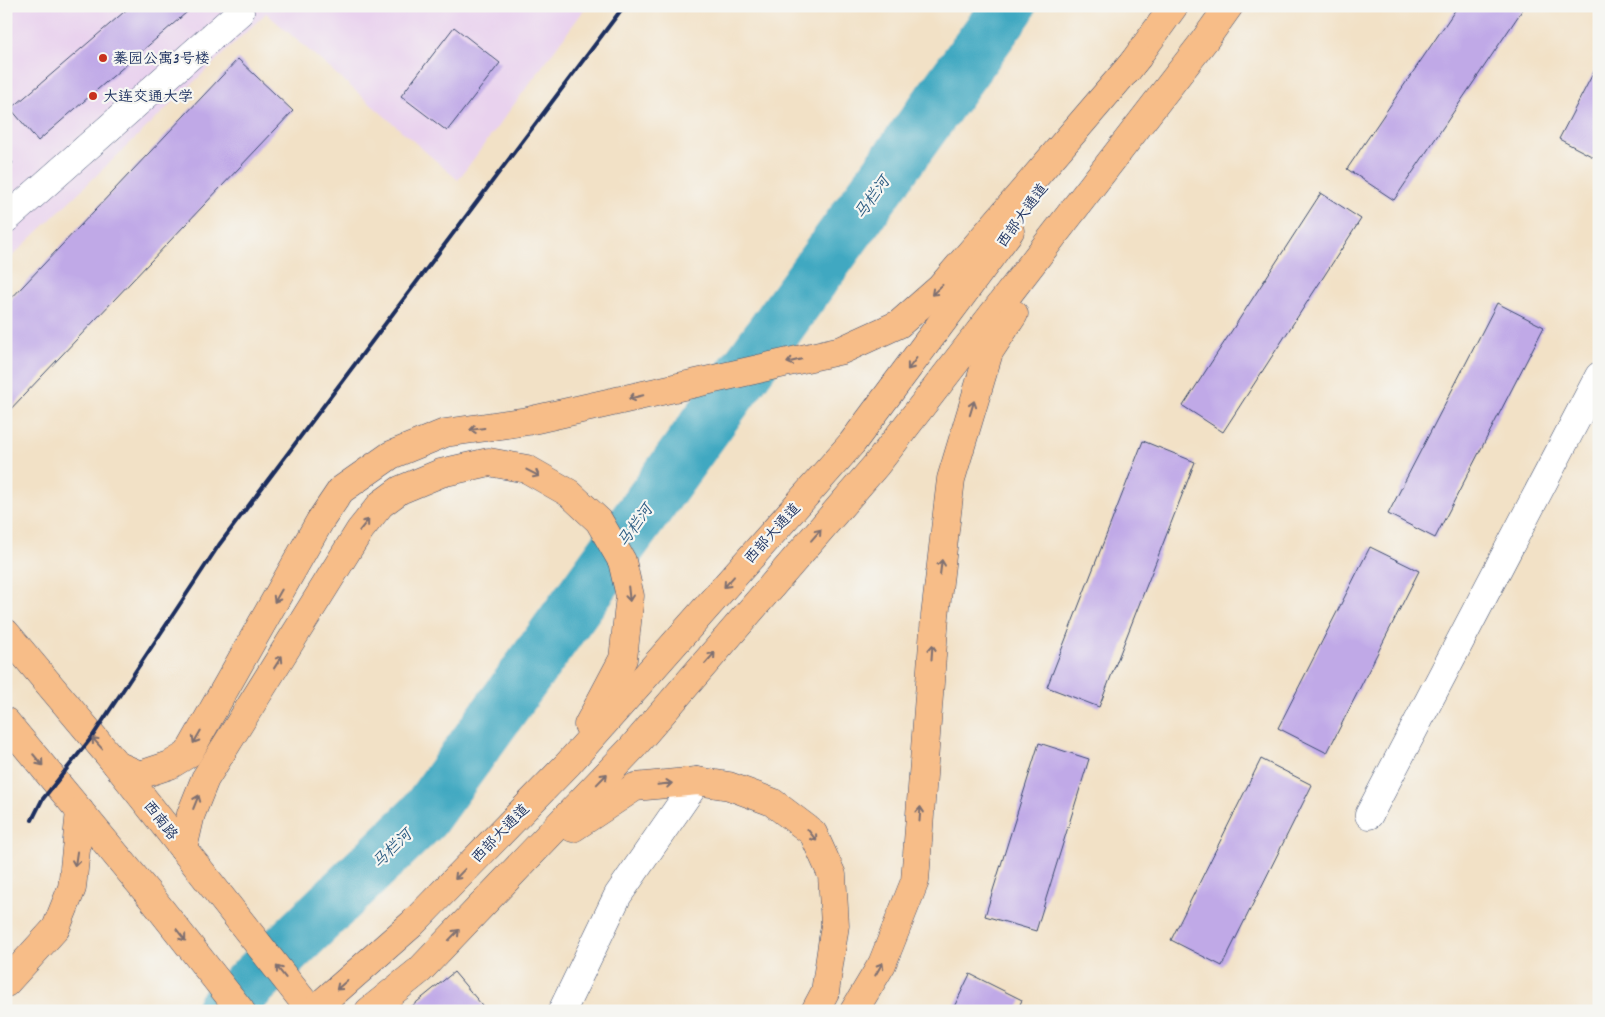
<svg xmlns="http://www.w3.org/2000/svg" width="1605" height="1017" font-family="Dekko,'LXGW WenKai TC',sans-serif">
  <rect width="100%" height="100%" fill="#f6f6f2"/>
  <filter id="ink" filterUnits="userSpaceOnUse"><feTurbulence type="fractalNoise" baseFrequency=".02" numOctaves="2"/><feDisplacementMap in="SourceGraphic" scale="10" xChannelSelector="R" yChannelSelector="G"/><feConvolveMatrix kernelMatrix="1 2 1 2 8 2 1 2 1" color-interpolation-filters="sRGB"/></filter>
  <filter id="wash" filterUnits="userSpaceOnUse"><feTurbulence type="fractalNoise" baseFrequency=".0096" numOctaves="4" result="noise"/><feDisplacementMap in="SourceGraphic" scale="20" xChannelSelector="R" yChannelSelector="G"/><feGaussianBlur stdDeviation="1.12" result="paint"/><feColorMatrix in="noise" values="0 0 0 0 0 0 0 0 0 0 0 0 0 0 0 0 0 1.4 0 .05"/><feComposite in="paint" operator="in"/></filter>
  <g filter="url(#wash)">
    <rect width="100%" height="100%" fill="#f2e1c6"/>
    <polygon fill="#e9d2ee" points="6,6 587,6 458,180 266,13 6,262"/>
    <g fill="none" stroke-linecap="round" stroke-linejoin="round">
      <polyline stroke="#41a8c1" stroke-width="54" points="222,1011 423,817 1009,6"/>
    </g>
    <g id="blocks">
      <g fill="#c0a9e7">
        <polygon points="131,6 194,6 38,141 11,109"/>
        <polygon points="1458,6 1525,6 1394,200 1347,169"/>
        <polygon points="454,27 500,63 447,131 401,96"/>
        <polygon points="238,59 293,111 6,414 6,304"/>
        <polygon points="1599,62 1599,160 1559,139"/>
        <polygon points="6,155 13,163 6,168"/>
        <polygon points="1321,193 1361,219 1223,432 1183,406"/>
        <polygon points="1497,303 1544,327 1435,538 1388,514"/>
        <polygon points="1143,441 1195,462 1099,707 1047,687"/>
        <polygon points="1370,547 1419,571 1327,753 1278,728"/>
        <polygon points="1039,743 1089,759 1036,931 985,916"/>
        <polygon points="1261,759 1312,785 1222,966 1171,940"/>
        <polygon points="454,972 487,1011 416,1011 412,1006"/>
        <polygon points="970,974 1022,1000 1017,1011 952,1011"/>
      </g>
    </g>
  </g>
  <g filter="url(#ink)">
    <use href="#blocks" fill-opacity="0" stroke="#3b4a6e" stroke-width="1"/>
    <g fill="none" stroke-linecap="round" stroke-linejoin="round">
      <defs>
        <g id="minor">
          <polyline points="6,219 240,12 236,6"/>
          <polyline points="1369,815 1599,376"/>
          <polyline points="562,1011 618,895 697,781"/>
        </g>
        <g id="major">
          <polyline points="6,633 117,765 311,1011"/>
          <polyline points="6,722 151,897 241,1011"/>
        </g>
        <g id="highway">
          <polyline points="1127,71 1174,6"/>
          <polyline points="117,765 140,775 170,765 188,754 320,521 341,490 391,455 445,433 528,421 842,350 899,324 940,288 1138,57"/>
          <polyline points="573,828 635,787 697,781 729,786 772,802 813,833 832,875 835,925 825,992 815,1011"/>
          <polyline points="183,849 191,814 205,779 360,530 381,504 400,490 441,473 489,462 527,469 569,493 599,521 622,561 630,596 623,659 588,725"/>
          <polyline points="6,983 56,928 72,888 80,811"/>
          <polyline points="313,1011 412,924 568,764 852,443 1010,231"/>
          <polyline points="369,1011 420,970 632,748 877,464 1204,41 1229,6"/>
          <polyline points="854,1011 882,964 915,881 935,616 951,479 989,352 1014,314"/>
        </g>
      </defs>
      <use href="#minor" stroke="#3b4a6e" stroke-width="29"/>
      <use href="#major" stroke="#3b4a6e" stroke-width="29"/>
      <use href="#highway" stroke="#3b4a6e" stroke-width="29"/>
      <use href="#minor" stroke="#fff" stroke-width="28"/>
      <use href="#major" stroke="#f7bd88" stroke-width="28"/>
      <use href="#highway" stroke="#f7bd88" stroke-width="28"/>
      <polyline stroke="#1b2f5e" stroke-width="4" points="32,820 42,800 92,737 219,545 624,6"/>
    </g>
    <defs><path id="oneway-shaft" d="M-6 0H5M1.5-3L5.5 0L1.5 3" fill="none" stroke-width="1.6" stroke-linecap="round" stroke-linejoin="round" transform="scale(1.25)"/></defs>
    <g stroke="#7e6f71">
      <use href="#oneway-shaft" transform="translate(937 290) rotate(137)"/>
      <use href="#oneway-shaft" transform="translate(794 361) rotate(167)"/>
      <use href="#oneway-shaft" transform="translate(912 364) rotate(127)"/>
      <use href="#oneway-shaft" transform="translate(636 397) rotate(167)"/>
      <use href="#oneway-shaft" transform="translate(972 408) rotate(-73)"/>
      <use href="#oneway-shaft" transform="translate(477 429) rotate(172)"/>
      <use href="#oneway-shaft" transform="translate(533 473) rotate(27)"/>
      <use href="#oneway-shaft" transform="translate(364 525) rotate(-51)"/>
      <use href="#oneway-shaft" transform="translate(816 535) rotate(-49)"/>
      <use href="#oneway-shaft" transform="translate(941 567) rotate(-83)"/>
      <use href="#oneway-shaft" transform="translate(729 582) rotate(132)"/>
      <use href="#oneway-shaft" transform="translate(629 594) rotate(84)"/>
      <use href="#oneway-shaft" transform="translate(278 596) rotate(120)"/>
      <use href="#oneway-shaft" transform="translate(932 652) rotate(-86)"/>
      <use href="#oneway-shaft" transform="translate(710 658) rotate(-49)"/>
      <use href="#oneway-shaft" transform="translate(278 662) rotate(-58)"/>
      <use href="#oneway-shaft" transform="translate(197 737) rotate(120)"/>
      <use href="#oneway-shaft" transform="translate(97 743) rotate(-132)"/>
      <use href="#oneway-shaft" transform="translate(38 760) rotate(50)"/>
      <use href="#oneway-shaft" transform="translate(602 779) rotate(-46)"/>
      <use href="#oneway-shaft" transform="translate(665 784) rotate(-6)"/>
      <use href="#oneway-shaft" transform="translate(196 802) rotate(-68)"/>
      <use href="#oneway-shaft" transform="translate(920 814) rotate(-86)"/>
      <use href="#oneway-shaft" transform="translate(812 835) rotate(52)"/>
      <use href="#oneway-shaft" transform="translate(76 859) rotate(98)"/>
      <use href="#oneway-shaft" transform="translate(460 874) rotate(134)"/>
      <use href="#oneway-shaft" transform="translate(181 935) rotate(52)"/>
      <use href="#oneway-shaft" transform="translate(454 935) rotate(-46)"/>
      <use href="#oneway-shaft" transform="translate(879 969) rotate(-60)"/>
      <use href="#oneway-shaft" transform="translate(281 972) rotate(-128)"/>
      <use href="#oneway-shaft" transform="translate(342 985) rotate(139)"/>
    </g>
  </g>
  <g fill="#c8321e" stroke="#f6f6f2" stroke-width="2">
    <circle cx="103" cy="58" r="5"/>
    <circle cx="93" cy="96" r="5"/>
  </g>
  <g text-anchor="middle" stroke-width="4.5" stroke-linejoin="round" paint-order="stroke">
    <g font-size="15" fill="#1b2f5e" stroke="#f6f6f2" text-anchor="start">
      <text x="113" y="63">蓁园公寓3号楼</text>
      <text x="103" y="101">大连交通大学</text>
    </g>
    <g font-size="15" fill="#1b2f5e" stroke="#f6f6f2">
      <text transform="translate(1022 215) rotate(-54)" y="5">西部大通道</text>
      <text transform="translate(772 533) rotate(-48)" y="5">西部大通道</text>
      <text transform="translate(161 820) rotate(52)" y="5">西南路</text>
      <text transform="translate(500 833) rotate(-46)" y="5">西部大通道</text>
    </g>
    <g font-size="16" font-style="italic" fill="#285981" stroke="#f6f6f2">
      <text transform="translate(871 197) rotate(-54)" y="6">马栏河</text>
      <text transform="translate(634 525) rotate(-54)" y="6">马栏河</text>
      <text transform="translate(391 848) rotate(-44)" y="6">马栏河</text>
    </g>
  </g>
  <rect width="1605" height="1017" fill="none" stroke="#f6f6f2" stroke-width="25"/>
</svg>
